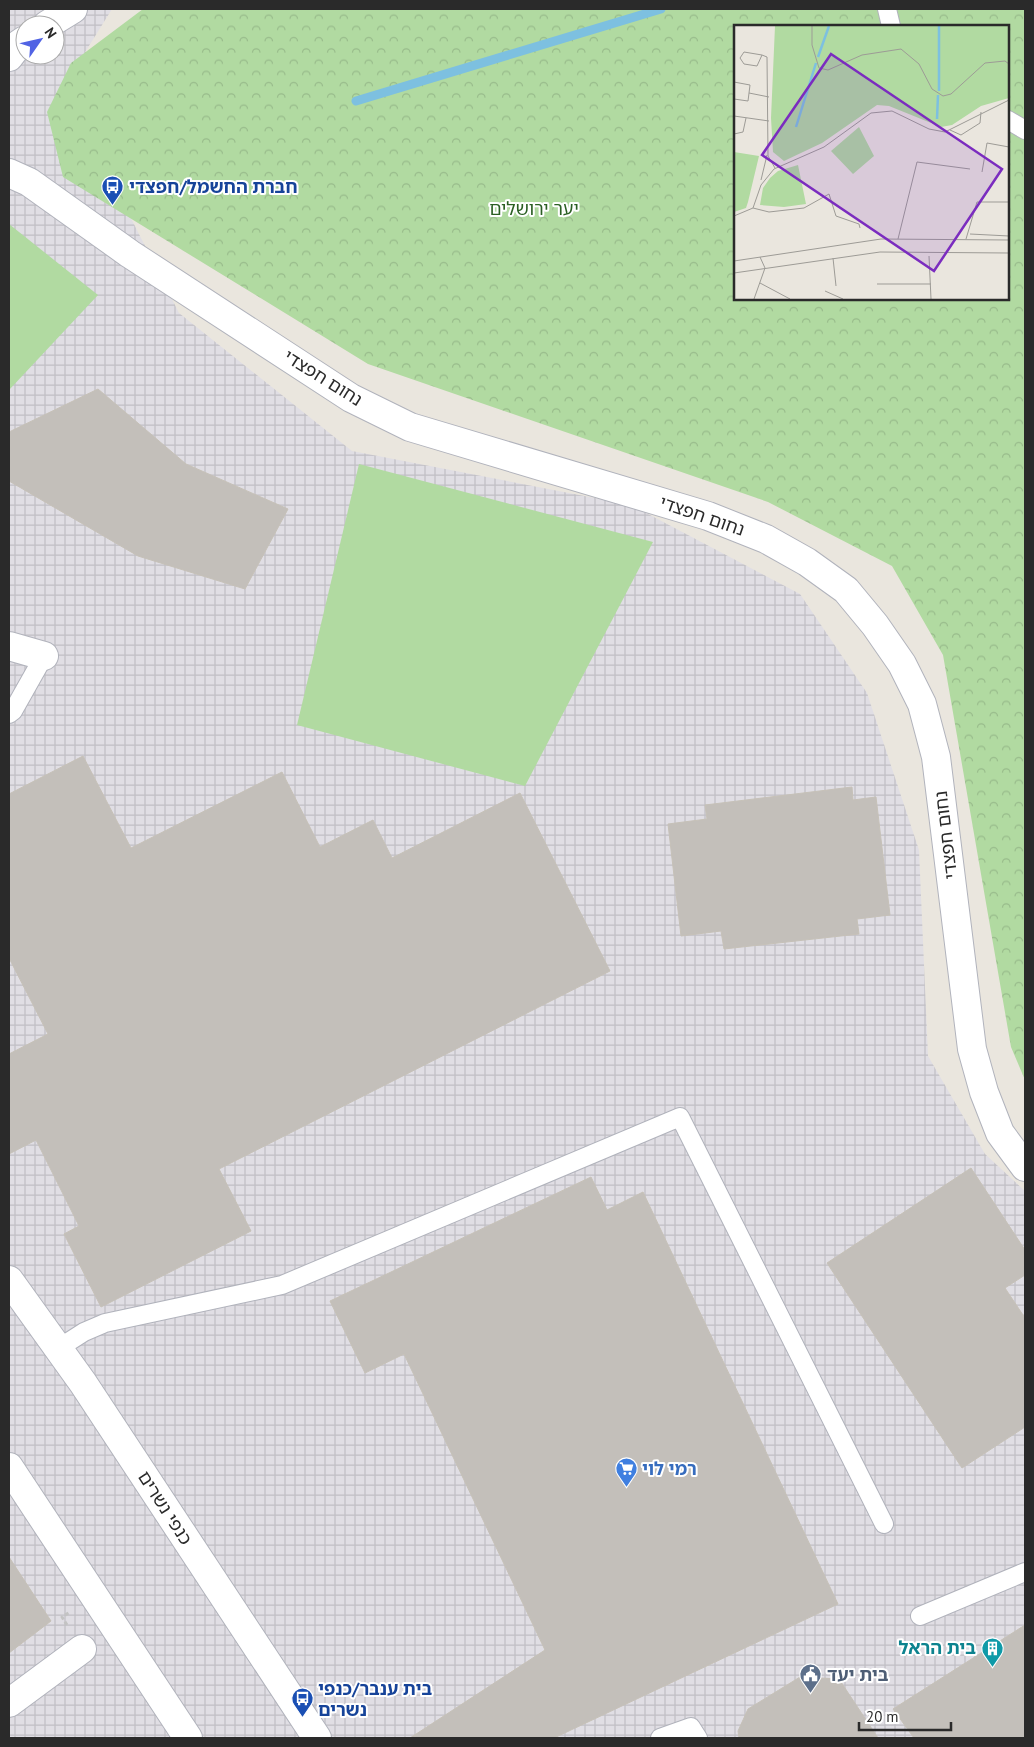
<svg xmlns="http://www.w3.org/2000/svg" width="1034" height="1747" font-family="'PT Sans','Noto Sans Hebrew',sans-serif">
  <defs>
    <pattern id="industrial-grid" width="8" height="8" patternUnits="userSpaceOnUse" patternTransform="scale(1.25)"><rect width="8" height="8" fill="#e0dee4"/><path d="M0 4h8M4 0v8" fill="none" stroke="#c0bfc4"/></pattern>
    <pattern id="forest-crowns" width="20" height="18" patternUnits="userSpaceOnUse" patternTransform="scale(1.25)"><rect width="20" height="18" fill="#b1daa1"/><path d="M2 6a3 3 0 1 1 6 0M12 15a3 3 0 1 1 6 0" fill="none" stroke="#98bb8b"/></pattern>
  </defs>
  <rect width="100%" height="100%" fill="#eae6de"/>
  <path fill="url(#industrial-grid)" fill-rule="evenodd" d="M9,9H112L64,86L179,313L352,451L631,505L800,594L867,693L919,850L928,1056L985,1154L1025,1191V1738H9ZM25,25H55V55H25Z"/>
  <g fill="#b1daa1">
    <polygon points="9,224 98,295 9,390"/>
    <polygon points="359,464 653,542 525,786 297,725"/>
  </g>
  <path fill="url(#forest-crowns)" fill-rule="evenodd" d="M143,9H1025V1080L1011,1047L943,655L892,566L768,502L368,364L63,177L47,112L71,63ZM735,26H1008V299H735Z"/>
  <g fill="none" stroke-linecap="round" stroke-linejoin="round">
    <polyline stroke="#7dc0e0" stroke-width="9" points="356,101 661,9"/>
  </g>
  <g fill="#c3bfba" stroke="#c6c1b8">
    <polygon points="98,389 186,464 288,509 245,589 138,556 9,481 9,432"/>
    <polygon points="83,756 131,848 282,772 320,847 373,820 392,858 520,793 610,971 219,1169 251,1231 101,1307 64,1234 79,1226 36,1140 9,1154 9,1054 48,1034 9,958 9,794"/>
    <polygon points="852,787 853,800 876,797 890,915 857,919 859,934 724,949 721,931 681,936 668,824 707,819 705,805"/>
    <polygon points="971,1168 1025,1250 1025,1275 1005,1288 1025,1318 1025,1427 962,1468 827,1263"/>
    <polygon points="591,1177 607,1210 643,1192 838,1604 554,1738 410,1738 545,1650 404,1354 365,1373 330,1301"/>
    <polygon points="9,1557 51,1621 9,1653"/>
    <polygon points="1025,1625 1025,1738 914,1738 893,1709"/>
    <polygon points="800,1677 839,1679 878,1738 739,1738 738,1731 748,1709"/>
  </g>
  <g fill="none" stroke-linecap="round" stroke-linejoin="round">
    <defs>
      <g id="service">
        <polyline points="887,9 891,26"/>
        <polyline points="1008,120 1025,130"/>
        <polyline points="9,714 13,711 44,656"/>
        <polyline points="59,1348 84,1332 105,1323 282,1285 680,1117 884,1524"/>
        <polyline points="920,1616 1025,1572"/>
        <polyline points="660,1738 691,1727 698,1738"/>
      </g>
      <g id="minor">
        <polyline points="47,25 73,9"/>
        <polyline points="9,57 19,44 25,40"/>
        <polyline points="9,173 29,182 130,254 351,398 410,427 708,516 766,539 807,562 846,590 875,625 902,664 922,704 936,757 972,1049 984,1092 1000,1133 1025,1167"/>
        <polyline points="9,646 44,656"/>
        <polyline points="9,1703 82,1649"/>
      </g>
      <g id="tertiary">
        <polyline points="9,1280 83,1383 317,1738"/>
        <polyline points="9,1467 188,1738"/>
      </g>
    </defs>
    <use href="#service" stroke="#b1b3bc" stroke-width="20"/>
    <use href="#minor" stroke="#b1b3bc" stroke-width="30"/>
    <use href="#tertiary" stroke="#b1b3bc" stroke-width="30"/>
    <polyline stroke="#c3c3c3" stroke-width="3" stroke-dasharray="4 2.5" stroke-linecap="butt" points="67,1625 62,1617 70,1612"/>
    <use href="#service" stroke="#fff" stroke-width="18"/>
    <use href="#minor" stroke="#fff" stroke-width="28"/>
    <use href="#tertiary" stroke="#fff" stroke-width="28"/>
  </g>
  <defs>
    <symbol id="bus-pin" viewBox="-11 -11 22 30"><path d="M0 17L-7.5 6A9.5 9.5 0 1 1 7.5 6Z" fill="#1a4fb4" stroke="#fff"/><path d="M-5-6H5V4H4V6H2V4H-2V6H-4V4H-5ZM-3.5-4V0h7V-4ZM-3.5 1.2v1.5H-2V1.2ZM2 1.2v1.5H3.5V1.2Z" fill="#fff"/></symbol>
    <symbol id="supermarket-pin" viewBox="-11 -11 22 30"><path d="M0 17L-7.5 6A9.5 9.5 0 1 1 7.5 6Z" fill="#3f7fe0" stroke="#fff"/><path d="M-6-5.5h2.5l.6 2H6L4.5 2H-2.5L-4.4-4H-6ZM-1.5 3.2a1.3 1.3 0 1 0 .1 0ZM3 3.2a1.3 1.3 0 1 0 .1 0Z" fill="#fff"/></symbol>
    <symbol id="building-pin" viewBox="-11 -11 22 30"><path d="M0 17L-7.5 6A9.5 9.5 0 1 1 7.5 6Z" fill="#0f9aa8" stroke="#fff"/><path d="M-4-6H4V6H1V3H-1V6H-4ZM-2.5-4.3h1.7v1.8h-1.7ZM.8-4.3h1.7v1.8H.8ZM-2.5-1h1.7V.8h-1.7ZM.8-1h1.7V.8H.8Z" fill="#fff"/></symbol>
    <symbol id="civic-pin" viewBox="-11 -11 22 30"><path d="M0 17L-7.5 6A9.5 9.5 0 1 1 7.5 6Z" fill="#5c6f8a" stroke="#fff"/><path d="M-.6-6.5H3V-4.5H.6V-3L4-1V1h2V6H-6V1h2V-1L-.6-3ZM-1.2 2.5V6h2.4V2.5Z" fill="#fff"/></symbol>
  </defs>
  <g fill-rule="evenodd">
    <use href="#bus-pin" x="100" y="174" width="25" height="34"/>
    <use href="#supermarket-pin" x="614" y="1456" width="25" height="34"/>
    <use href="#building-pin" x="980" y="1636" width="25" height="34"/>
    <use href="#civic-pin" x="798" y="1662" width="25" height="34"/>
    <use href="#bus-pin" x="290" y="1686" width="25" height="34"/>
  </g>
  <g text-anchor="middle" stroke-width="4" stroke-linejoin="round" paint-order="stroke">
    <g font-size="18" font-weight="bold" fill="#164399" stroke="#fff" text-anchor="start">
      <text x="129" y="193">חברת החשמל/חפצדי</text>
      <text x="318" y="1695">בית ענבר/כנפי<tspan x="318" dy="21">נשרים</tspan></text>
    </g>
    <g font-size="18" fill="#2b5f23" stroke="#fff">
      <text x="534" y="215">יער ירושלים</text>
    </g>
    <g font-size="18" fill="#2a2a2a" stroke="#fff">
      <text transform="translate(323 378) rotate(32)" y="6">נחום חפצדי</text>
      <text transform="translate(702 516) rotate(19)" y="6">נחום חפצדי</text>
      <text transform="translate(946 835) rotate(-97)" y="6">נחום חפצדי</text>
      <text transform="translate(165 1508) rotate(57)" y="6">כנפי נשרים</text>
    </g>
    <g font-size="18" font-weight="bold" fill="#366cbe" stroke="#fff" text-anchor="start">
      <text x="642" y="1475">רמי לוי</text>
    </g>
    <g font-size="18" font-weight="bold" fill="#0d838f" stroke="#fff" text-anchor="end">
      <text x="976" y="1654">בית הראל</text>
    </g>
    <g font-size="18" font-weight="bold" fill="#4e5e75" stroke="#fff" text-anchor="start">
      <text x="827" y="1681">בית יעד</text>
    </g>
  </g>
  <g transform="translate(734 25)">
    <rect width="275" height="275" fill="#eae6de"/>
    <path d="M125,102L140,131L119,149L97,126ZM0,127L25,131L14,177L12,183L0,187ZM64,140L72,179L50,182L26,180L29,163L36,153L44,146Z" fill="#b1daa1"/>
    <path d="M41,1H275V73L247,81L218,100L207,102L155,81L143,80L88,118L50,136L39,127L37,93Z" fill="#b1daa1"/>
    <path fill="none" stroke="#7dc0e0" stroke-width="2.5" d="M84,32L95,1M205,66V1M203,94L204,70M62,102L82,38"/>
    <path fill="none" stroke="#9d9b96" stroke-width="1" d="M78,1V20L85,43L94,45L128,30L167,24L185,39L198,64L209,71L217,69L251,38L271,36L275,39M28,30L23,41L10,39L6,33L10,27L28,30L33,32L34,131L41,143M0,57L16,60L14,76L0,74M15,68L35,72M0,91L35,96M216,105L227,110L246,98L247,87M0,109L9,107L12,93M248,147L253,118L275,122M27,155L33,130M19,183L35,187L70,183L95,169L102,191L125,199L126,203M0,191L19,183L27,160L40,144L90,122L137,88L158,86L195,104L211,107L275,75M236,209L275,211M164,214L183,137L236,144M232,214L243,177H275M195,231L197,274M99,233L102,261M0,236L147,214L275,215M0,248L146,227L275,228M26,258L56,274M143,259H197M91,266L109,274M20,274L31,243L26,232"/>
    <path fill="#7b2cbf" fill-opacity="0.15" stroke="#7b2cbf" stroke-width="2.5" d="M97,29L268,144L200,246L28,130Z"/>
    <rect width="275" height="275" fill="none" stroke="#2a2a2a" stroke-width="2.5"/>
  </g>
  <rect width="1034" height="1747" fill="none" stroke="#2a2a2a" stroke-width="20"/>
  <g transform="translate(40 40) rotate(56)"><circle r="24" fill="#ffffff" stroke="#aaaaaa"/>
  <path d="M0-4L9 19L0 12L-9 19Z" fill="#5163e4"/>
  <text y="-8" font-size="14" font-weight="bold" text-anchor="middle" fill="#2a2a2a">N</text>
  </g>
  <path d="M859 1722v8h92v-8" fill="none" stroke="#2a2a2a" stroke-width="2.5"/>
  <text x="866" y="1722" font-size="15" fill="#2a2a2a" stroke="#ffffff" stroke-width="4" paint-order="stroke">20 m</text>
</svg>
